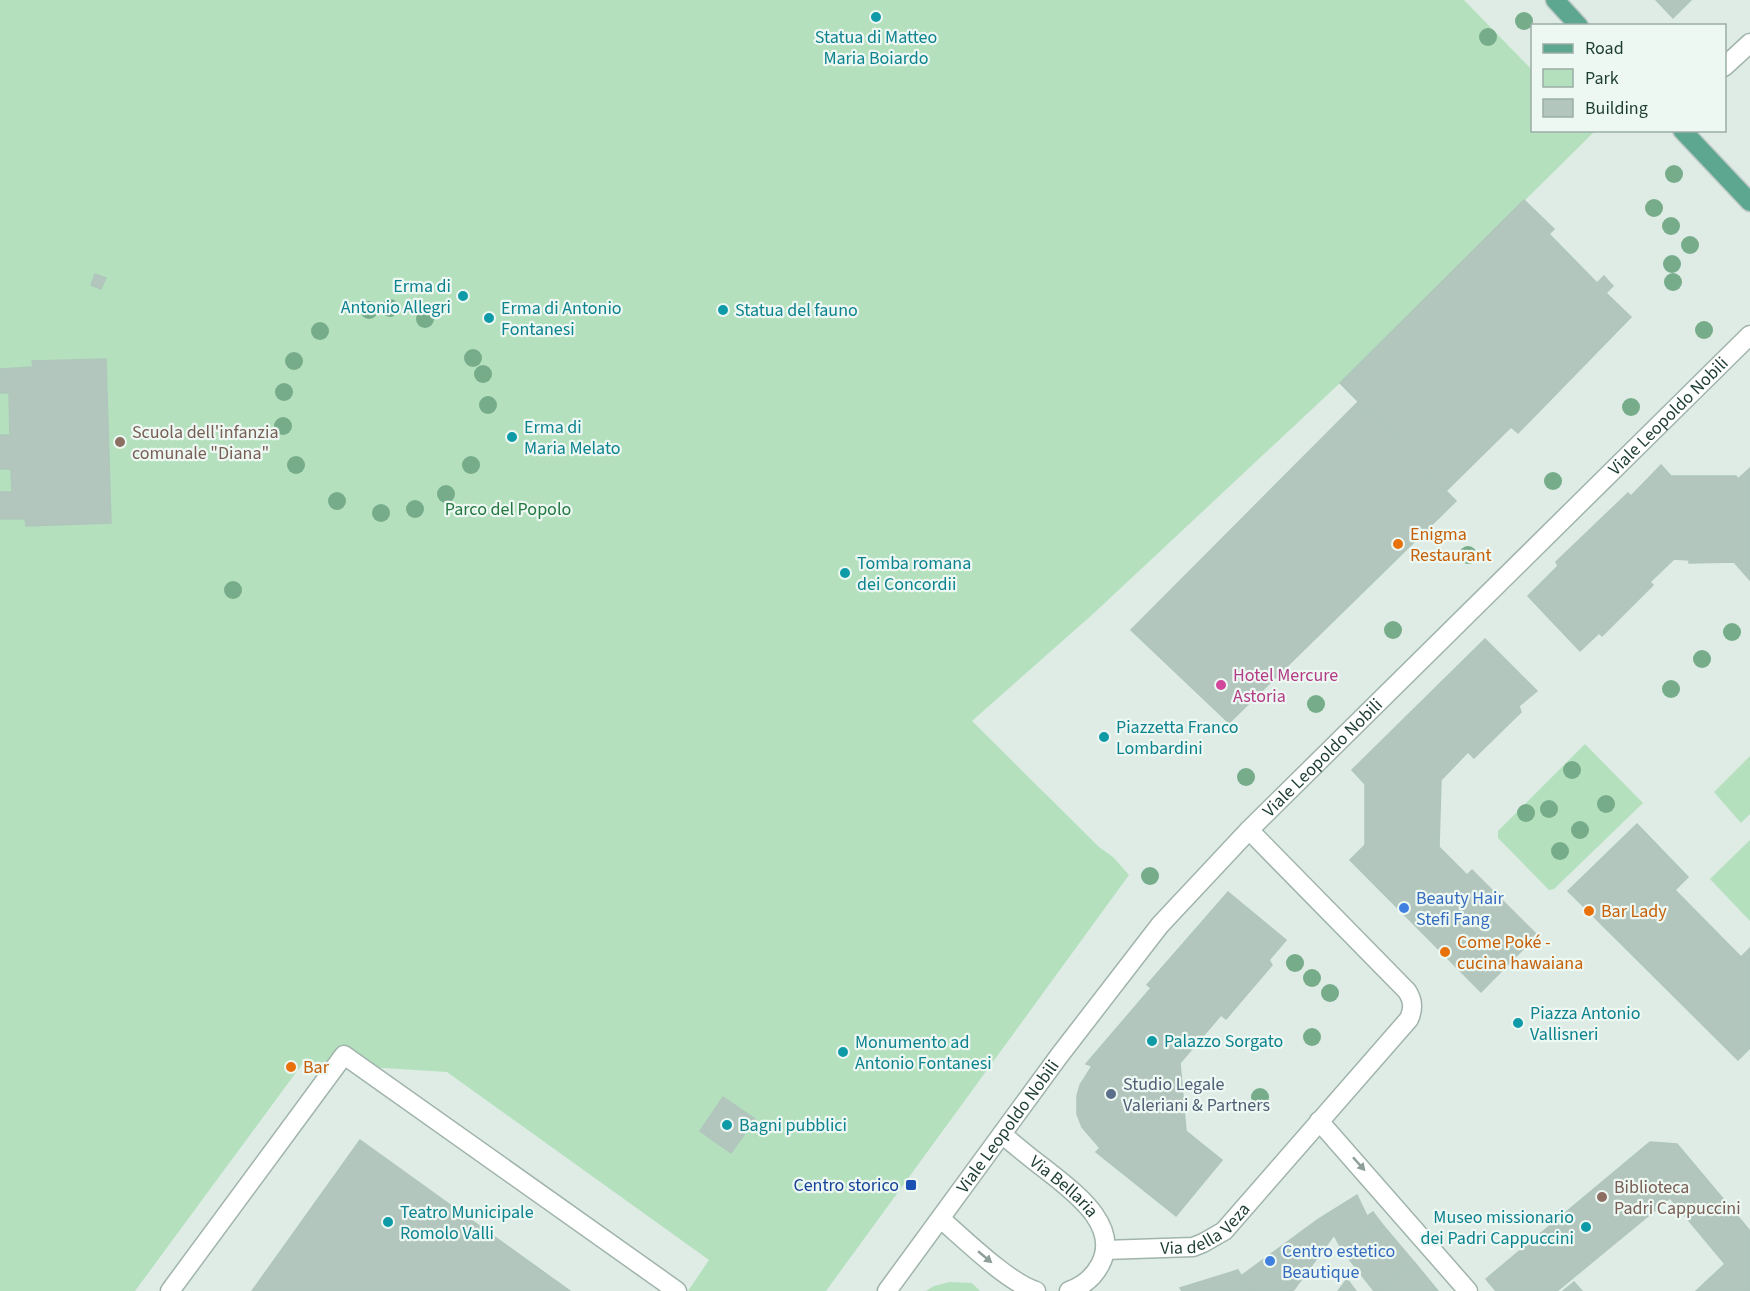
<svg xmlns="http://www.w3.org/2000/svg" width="1750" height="1291" font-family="'Source Sans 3',sans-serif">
  <rect width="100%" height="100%" fill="#deece5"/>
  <g fill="#b4e0be">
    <polygon points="0,0 1464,0 1532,70 1532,130 1592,130 1594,132 1340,383 1093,614 972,721 1099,847 1113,857 1129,875 826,1291 688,1291 709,1260 447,1072 303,1063 135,1291 0,1291"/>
    <polygon points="1585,744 1643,803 1554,889 1549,890 1498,838 1498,831"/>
    <polygon points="1750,756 1750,814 1741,823 1714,792"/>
    <polygon points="1750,840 1750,921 1710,879"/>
    <polygon points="950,1282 972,1283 980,1291 926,1291 934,1286"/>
  </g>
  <g fill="#b3c6be" stroke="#b0c6bc" stroke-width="1.5">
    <polygon points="1656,0 1691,0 1673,18"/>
    <polygon points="1524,200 1554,229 1549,234 1597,283 1604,276 1613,286 1606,293 1631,317 1518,433 1511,427 1446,491 1340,383"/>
    <polygon points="95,274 106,278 101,289 91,285"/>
    <polygon points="106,359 111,523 26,526 25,519 0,519 0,492 12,492 11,469 0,469 0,435 10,435 9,393 0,393 0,369 33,367 32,361"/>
    <polygon points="1358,402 1456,501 1229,723 1131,630"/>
    <polygon points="1661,465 1671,476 1736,476 1738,479 1750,468 1750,580 1734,562 1689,563 1689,560 1674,559 1650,582 1653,585 1602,636 1599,633 1580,651 1528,596 1558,566 1556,562 1628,493 1631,496"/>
    <polygon points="1485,639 1537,691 1519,706 1521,712 1474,758 1468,752 1441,780 1439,847 1467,875 1472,870 1537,935 1481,992 1350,860 1365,845 1365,784 1352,770"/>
    <polygon points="1637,824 1688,877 1675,890 1741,957 1750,948 1750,1048 1738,1060 1568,891"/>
    <polygon points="1228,892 1286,940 1269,960 1272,965 1226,1019 1221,1015 1180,1063 1186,1131 1222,1160 1176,1216 1096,1152 1100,1148 1082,1127 1077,1114 1077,1096 1080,1085 1092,1066 1086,1064 1151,988 1147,985"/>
    <polygon points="723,1097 755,1119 731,1153 700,1131"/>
    <polygon points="360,1140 570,1291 252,1291"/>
    <polygon points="1650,1142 1677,1144 1750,1231 1750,1291 1696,1291 1725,1264 1670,1198 1557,1291 1496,1291 1486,1279"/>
    <polygon points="1357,1195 1367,1216 1373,1212 1382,1224 1342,1250 1334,1235 1293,1291 1250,1291 1241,1276 1317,1220"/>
    <polygon points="1382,1224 1415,1263 1374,1291 1342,1250"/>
    <polygon points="1415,1263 1438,1291 1374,1291"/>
    <polygon points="1238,1270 1250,1291 1182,1291 1180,1288"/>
    <polygon points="1347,1279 1356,1291 1338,1291"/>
    <polygon points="1574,1282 1582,1291 1563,1291"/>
  </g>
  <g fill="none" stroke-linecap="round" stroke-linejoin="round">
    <defs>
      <g id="minor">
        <polyline points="1724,67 1750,43"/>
        <polyline points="1319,1121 1468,1291"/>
        <path id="s1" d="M1002,1134C1017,1147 1033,1160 1049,1172C1075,1193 1121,1226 1100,1265C1093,1278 1083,1286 1069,1291"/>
        <path d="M941,1219C964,1239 1009,1283 1036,1291"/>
        <path id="s2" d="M1105,1250L1193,1247L1203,1243L1224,1231L1409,1019C1414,1008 1413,1000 1407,991L1249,830"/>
        <polyline points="170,1291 344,1055 677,1291"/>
        <path id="s3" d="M887,1291L1059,1056L1160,925L1249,830L1750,335"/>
      </g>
      <g id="major">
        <polyline points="1555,0 1579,26"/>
        <polyline points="1682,130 1750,202"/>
      </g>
    </defs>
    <use href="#minor" stroke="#a0b4ac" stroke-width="21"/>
    <use href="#major" stroke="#c0c9c6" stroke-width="21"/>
    <use href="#minor" stroke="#fff" stroke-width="18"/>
    <use href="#major" stroke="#5da790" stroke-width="18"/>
  </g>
  <g fill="#77ac8a">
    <circle cx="1524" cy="21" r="9"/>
    <circle cx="1488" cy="37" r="9"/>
    <circle cx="1674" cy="174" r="9"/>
    <circle cx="1654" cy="208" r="9"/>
    <circle cx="1671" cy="226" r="9"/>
    <circle cx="1690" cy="245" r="9"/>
    <circle cx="1672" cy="264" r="9"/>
    <circle cx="1673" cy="282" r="9"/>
    <circle cx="390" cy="308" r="9"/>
    <circle cx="369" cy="310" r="9"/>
    <circle cx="425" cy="319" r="9"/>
    <circle cx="1704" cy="330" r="9"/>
    <circle cx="320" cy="331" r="9"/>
    <circle cx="473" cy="358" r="9"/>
    <circle cx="294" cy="361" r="9"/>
    <circle cx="483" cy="374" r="9"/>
    <circle cx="284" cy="392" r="9"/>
    <circle cx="488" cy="405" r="9"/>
    <circle cx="1631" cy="407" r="9"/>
    <circle cx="283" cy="426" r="9"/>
    <circle cx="296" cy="465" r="9"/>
    <circle cx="471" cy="465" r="9"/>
    <circle cx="1553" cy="481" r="9"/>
    <circle cx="446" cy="494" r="9"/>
    <circle cx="337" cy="501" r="9"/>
    <circle cx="415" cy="509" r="9"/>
    <circle cx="381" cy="513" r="9"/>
    <circle cx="1468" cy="555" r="9"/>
    <circle cx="233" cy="590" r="9"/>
    <circle cx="1393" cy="630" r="9"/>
    <circle cx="1732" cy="632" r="9"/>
    <circle cx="1702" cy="659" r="9"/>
    <circle cx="1671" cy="689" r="9"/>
    <circle cx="1316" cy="704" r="9"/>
    <circle cx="1572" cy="770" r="9"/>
    <circle cx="1246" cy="777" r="9"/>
    <circle cx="1606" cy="804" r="9"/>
    <circle cx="1549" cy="809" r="9"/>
    <circle cx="1526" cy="813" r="9"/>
    <circle cx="1580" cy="830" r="9"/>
    <circle cx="1560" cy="851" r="9"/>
    <circle cx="1150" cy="876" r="9"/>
    <circle cx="1295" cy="963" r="9"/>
    <circle cx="1312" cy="978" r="9"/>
    <circle cx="1330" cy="993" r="9"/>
    <circle cx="1312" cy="1037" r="9"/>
    <circle cx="1260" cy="1097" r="9"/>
  </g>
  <defs><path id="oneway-solid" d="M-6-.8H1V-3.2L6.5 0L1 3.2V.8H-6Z" transform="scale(1.5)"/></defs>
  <g fill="#8e9e99">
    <use href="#oneway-solid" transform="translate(1359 1164) rotate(48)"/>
    <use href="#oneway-solid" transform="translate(985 1257) rotate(40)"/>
  </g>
  <g fill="#0f9aa8" stroke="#eef8f3" stroke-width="2">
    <circle cx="876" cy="17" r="6"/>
    <circle cx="463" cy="296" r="6"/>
    <circle cx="723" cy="310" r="6"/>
    <circle cx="489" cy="318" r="6"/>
    <circle cx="512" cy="437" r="6"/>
    <circle cx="845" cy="573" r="6"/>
    <circle cx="1104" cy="737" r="6"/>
    <circle cx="1518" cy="1023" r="6"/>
    <circle cx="1152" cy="1041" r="6"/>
    <circle cx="843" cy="1052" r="6"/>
    <circle cx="727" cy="1125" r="6"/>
    <circle cx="388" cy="1222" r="6"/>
    <circle cx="1586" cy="1227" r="6"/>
  </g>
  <g fill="#8d6e63" stroke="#eef8f3" stroke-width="2">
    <circle cx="120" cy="442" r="6"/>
    <circle cx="1602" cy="1197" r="6"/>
  </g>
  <g fill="#e8710a" stroke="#eef8f3" stroke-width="2">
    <circle cx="1398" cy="544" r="6"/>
    <circle cx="1589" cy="911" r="6"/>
    <circle cx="1445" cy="952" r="6"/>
    <circle cx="291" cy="1067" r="6"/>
  </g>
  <circle fill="#d1479c" stroke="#eef8f3" stroke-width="2" cx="1221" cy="685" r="6"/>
  <g fill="#3f7fe0" stroke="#eef8f3" stroke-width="2">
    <circle cx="1404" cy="908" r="6"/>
    <circle cx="1270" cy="1261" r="6"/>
  </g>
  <circle fill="#5c6f8a" stroke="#eef8f3" stroke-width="2" cx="1111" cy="1094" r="6"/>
  <rect fill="#1a4fb4" stroke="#eef8f3" stroke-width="2" x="905" y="1179" width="12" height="12" rx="3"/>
  <g text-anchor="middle" stroke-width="4.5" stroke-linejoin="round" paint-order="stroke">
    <g font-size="18" fill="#0d838f" stroke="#eef8f3" text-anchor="start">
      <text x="876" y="43" text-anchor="middle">Statua di Matteo<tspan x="876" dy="21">Maria Boiardo</tspan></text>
      <text x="451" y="292" text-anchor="end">Erma di<tspan x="451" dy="21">Antonio Allegri</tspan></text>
      <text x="501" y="314">Erma di Antonio<tspan x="501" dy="21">Fontanesi</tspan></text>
      <text x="735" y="316">Statua del fauno</text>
      <text x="524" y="433">Erma di<tspan x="524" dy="21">Maria Melato</tspan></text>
      <text x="857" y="569">Tomba romana<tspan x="857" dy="21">dei Concordii</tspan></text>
      <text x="1116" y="733">Piazzetta Franco<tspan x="1116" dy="21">Lombardini</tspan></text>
      <text x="1530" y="1019">Piazza Antonio<tspan x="1530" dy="21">Vallisneri</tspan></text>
      <text x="1164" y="1047">Palazzo Sorgato</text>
      <text x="855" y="1048">Monumento ad<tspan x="855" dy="21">Antonio Fontanesi</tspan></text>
      <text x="739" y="1131">Bagni pubblici</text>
      <text x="400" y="1218">Teatro Municipale<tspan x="400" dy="21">Romolo Valli</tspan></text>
      <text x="1574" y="1223" text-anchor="end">Museo missionario<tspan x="1574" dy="21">dei Padri Cappuccini</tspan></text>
    </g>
    <g font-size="18" fill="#1d3d33" stroke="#eef8f3">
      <text dy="6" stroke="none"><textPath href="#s3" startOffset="1176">Viale Leopoldo Nobili</textPath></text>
      <text dy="6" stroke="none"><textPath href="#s3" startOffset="690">Viale Leopoldo Nobili</textPath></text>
      <text dy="6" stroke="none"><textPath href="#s3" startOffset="204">Viale Leopoldo Nobili</textPath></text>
      <text dy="6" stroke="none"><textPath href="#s1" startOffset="81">Via Bellaria</textPath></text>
      <text dy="6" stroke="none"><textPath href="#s2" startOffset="106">Via della Veza</textPath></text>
    </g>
    <g font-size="18" fill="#785e54" stroke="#eef8f3" text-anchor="start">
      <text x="132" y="438">Scuola dell'infanzia<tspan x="132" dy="21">comunale "Diana"</tspan></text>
      <text x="1614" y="1193">Biblioteca<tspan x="1614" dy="21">Padri Cappuccini</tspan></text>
    </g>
    <g font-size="18" fill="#237840" stroke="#eef8f3">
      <text x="508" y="515">Parco del Popolo</text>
    </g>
    <g font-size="18" fill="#c56008" stroke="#eef8f3" text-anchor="start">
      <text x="1410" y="540">Enigma<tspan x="1410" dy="21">Restaurant</tspan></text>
      <text x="1601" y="917">Bar Lady</text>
      <text x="1457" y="948">Come Poké -<tspan x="1457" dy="21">cucina hawaiana</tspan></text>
      <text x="303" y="1073">Bar</text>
    </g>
    <g font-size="18" fill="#b23c85" stroke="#eef8f3" text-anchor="start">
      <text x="1233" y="681">Hotel Mercure<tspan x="1233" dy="21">Astoria</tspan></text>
    </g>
    <g font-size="18" fill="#366cbe" stroke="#eef8f3" text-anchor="start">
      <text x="1416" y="904">Beauty Hair<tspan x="1416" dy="21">Stefi Fang</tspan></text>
      <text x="1282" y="1257">Centro estetico<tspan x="1282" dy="21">Beautique</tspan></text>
    </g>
    <g font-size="18" fill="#4e5e75" stroke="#eef8f3" text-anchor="start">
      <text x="1123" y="1090">Studio Legale<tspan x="1123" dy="21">Valeriani &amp; Partners</tspan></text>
    </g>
    <g font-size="18" fill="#164399" stroke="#eef8f3" text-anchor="end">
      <text x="899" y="1191">Centro storico</text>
    </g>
  </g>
  <rect x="1531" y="24" width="195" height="108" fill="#eef8f3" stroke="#9aada6" stroke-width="1.5"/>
  <rect x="1543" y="44" width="30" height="9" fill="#5da790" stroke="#9aada6" stroke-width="1.5"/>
  <text x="1585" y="54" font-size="18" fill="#1d3d33">Road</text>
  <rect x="1543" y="69" width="30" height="18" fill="#b4e0be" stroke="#9aada6" stroke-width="1.5"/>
  <text x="1585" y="84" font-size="18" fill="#1d3d33">Park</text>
  <rect x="1543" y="99" width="30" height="18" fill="#b3c6be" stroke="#9aada6" stroke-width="1.5"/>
  <text x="1585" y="114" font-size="18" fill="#1d3d33">Building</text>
</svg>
